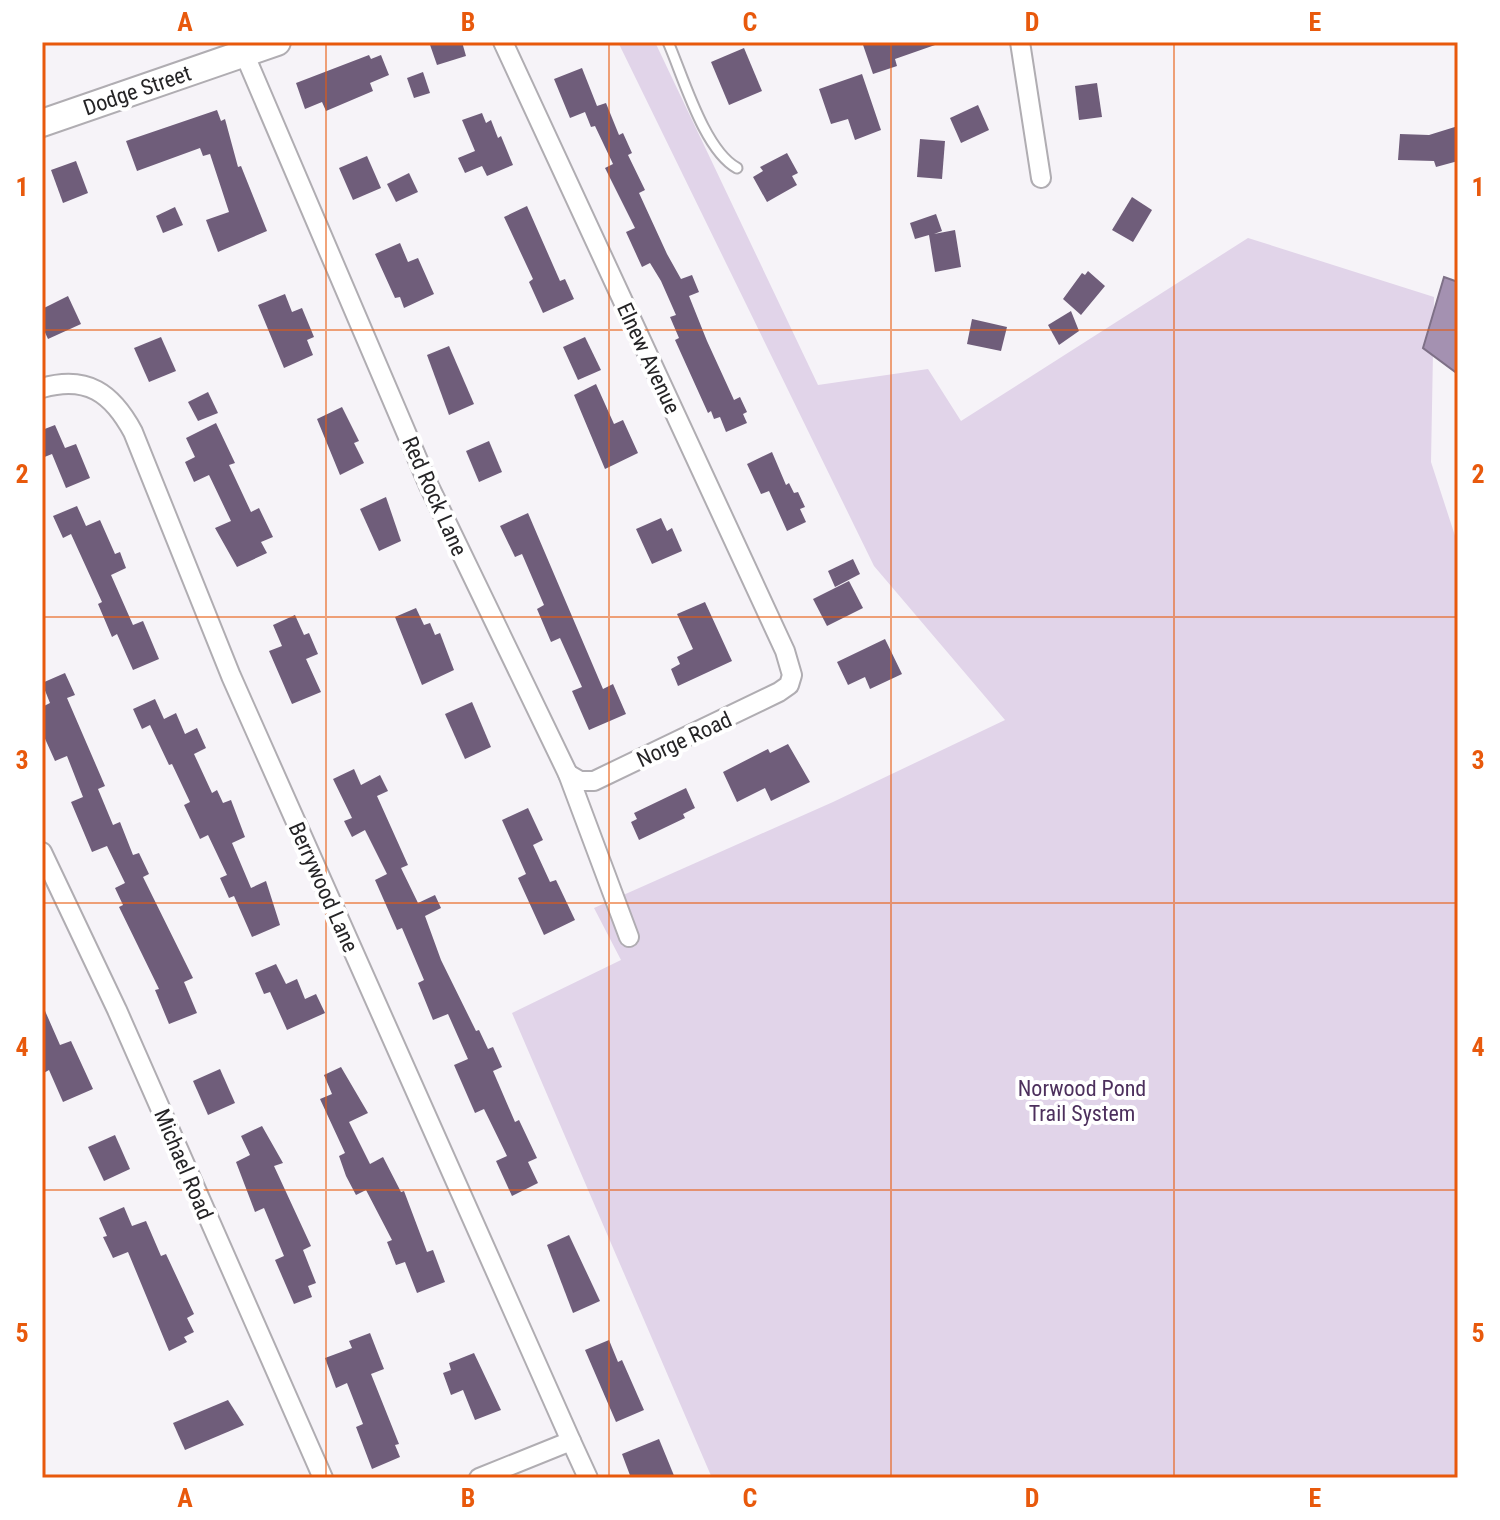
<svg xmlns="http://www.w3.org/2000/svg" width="1500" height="1520" font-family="'Roboto Condensed',sans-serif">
  <rect width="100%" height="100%" fill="#f6f3f8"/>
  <polygon fill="#e1d4e9" points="618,42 655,42 818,385 928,369 961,421 1248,238 1434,297 1431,462 1458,545 1458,1478 712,1478 512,1013 621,960 594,908 833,802 1005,720 874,566"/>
  <polygon fill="#a491b1" stroke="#7e7087" stroke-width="2" points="1444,277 1458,282 1458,374 1423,348"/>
  <g fill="#6f5d7a">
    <polygon points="429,42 462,42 466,56 437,65"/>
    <polygon points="862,42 934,42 935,45 895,59 897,66 873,74"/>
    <polygon points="744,48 762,91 729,105 711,62"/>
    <polygon points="369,55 371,59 381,55 389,75 370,83 373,91 326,111 322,102 305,109 296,83"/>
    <polygon points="582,68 597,106 606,103 619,135 623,133 632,153 628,155 645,190 639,193 667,254 681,279 692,275 699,292 689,296 707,341 734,400 740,397 747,412 743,414 747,423 726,432 720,417 714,419 711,411 708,413 675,340 679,338 670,317 676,315 661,281 650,263 642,267 626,232 635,228 605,168 613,164 595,126 591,127 585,112 570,118 554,79"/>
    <polygon points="423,72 430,93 414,98 407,78"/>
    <polygon points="862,74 881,130 855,140 848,119 831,124 819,89"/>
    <polygon points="1097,83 1102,117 1079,120 1075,86"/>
    <polygon points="978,105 989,130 961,143 950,118"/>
    <polygon points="217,110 221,121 225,119 238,167 241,166 267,231 218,252 206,220 229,212 210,154 203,156 200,148 137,171 126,141"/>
    <polygon points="482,113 486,123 491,120 498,138 501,136 513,165 487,176 482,166 465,173 458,158 475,151 462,120"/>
    <polygon points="1458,126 1458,161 1436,167 1434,161 1398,160 1400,134 1429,135"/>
    <polygon points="920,139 945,141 942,179 917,177"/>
    <polygon points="787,153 798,173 792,176 797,185 767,202 753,177 763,171 760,167"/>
    <polygon points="367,156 381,188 353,200 339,168"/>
    <polygon points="76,161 88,193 63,203 51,170"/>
    <polygon points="409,173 418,192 396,202 387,184"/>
    <polygon points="1132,197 1152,210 1133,242 1112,230"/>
    <polygon points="527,206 560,281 565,279 574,299 543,313 529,282 533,279 504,217"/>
    <polygon points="175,207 183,225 163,233 156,216"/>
    <polygon points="936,214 942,231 934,234 955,230 961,267 935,272 929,235 915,239 910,223"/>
    <polygon points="400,243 408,262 418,258 434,294 404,308 400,297 395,298 375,254"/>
    <polygon points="1088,271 1105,286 1081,315 1063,299 1082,273 1085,275"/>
    <polygon points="285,294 292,312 302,308 314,337 307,340 313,355 284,368 258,305"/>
    <polygon points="68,296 81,324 48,339 42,326 42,309"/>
    <polygon points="1071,311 1079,331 1059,345 1048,325"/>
    <polygon points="972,319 1007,327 1001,351 967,344"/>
    <polygon points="161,337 176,371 149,382 134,348"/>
    <polygon points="585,337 601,370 578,380 563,347"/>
    <polygon points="449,346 474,404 449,415 427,355"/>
    <polygon points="596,384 614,424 623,420 638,453 605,469 574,395"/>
    <polygon points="208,392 218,413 198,421 188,402"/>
    <polygon points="342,407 359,441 354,443 364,463 340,475 317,419"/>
    <polygon points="216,423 235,463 229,465 251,512 259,508 273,537 261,542 267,553 237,567 215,528 231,521 209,475 194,482 185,462 195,457 186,438"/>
    <polygon points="55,425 65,448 76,444 90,478 66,488 52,454 42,458 42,430"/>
    <polygon points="489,441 502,472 479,482 466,451"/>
    <polygon points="772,452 786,485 789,483 794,493 798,492 805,507 800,509 806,522 787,531 769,491 761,494 747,464"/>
    <polygon points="386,497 401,541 379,551 360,509"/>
    <polygon points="77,506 86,526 100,520 115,554 120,552 126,568 111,575 133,625 143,621 159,659 133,670 117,634 112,637 98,604 102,602 71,534 63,538 53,516"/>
    <polygon points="528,513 603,689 613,684 626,714 589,730 572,691 582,687 560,638 551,642 537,609 544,605 522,554 515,557 500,526"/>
    <polygon points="661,518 667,531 672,528 682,551 652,564 636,529"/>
    <polygon points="853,559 860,574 835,587 828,571"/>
    <polygon points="849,581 863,608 827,626 813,599"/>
    <polygon points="705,602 732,661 678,686 671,669 680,664 677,657 693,649 677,614"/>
    <polygon points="416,608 424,625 430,623 435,635 440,633 454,670 422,685 395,617"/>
    <polygon points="295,615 304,635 309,633 318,654 306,659 321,692 292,704 269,651 282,646 273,625"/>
    <polygon points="885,639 902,674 870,689 865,677 848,685 837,662"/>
    <polygon points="65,673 75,695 67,698 105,786 98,789 113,825 120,822 133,855 139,853 149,874 143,877 193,978 184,982 197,1013 169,1024 155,990 159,989 119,907 123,905 115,888 125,883 107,846 92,852 71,802 83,797 67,756 55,761 42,732 42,707 50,703 42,683"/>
    <polygon points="155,699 164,719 176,713 185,734 197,728 206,748 194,754 212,793 217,790 223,803 231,800 245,837 232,843 251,888 266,881 280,925 252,937 234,896 229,898 220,878 227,875 208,835 200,839 184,805 190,802 172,764 169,765 150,725 142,729 133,709"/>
    <polygon points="472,702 491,747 465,759 445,714"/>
    <polygon points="788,744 810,782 771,801 765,788 737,802 723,772 768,749 770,753"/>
    <polygon points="354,769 361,785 380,775 388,791 377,796 408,865 401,868 418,903 435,895 441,908 425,916 441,960 476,1031 479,1030 488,1049 493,1047 502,1067 493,1071 515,1122 519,1120 537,1158 528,1162 538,1183 512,1196 496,1161 507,1156 484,1109 475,1113 454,1065 468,1059 448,1014 433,1020 418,983 424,980 402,928 397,930 375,880 387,874 365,830 352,837 344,821 352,818 333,779"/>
    <polygon points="686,788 695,808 683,814 685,818 639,840 631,822 637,819 634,813"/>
    <polygon points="528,808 543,840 533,845 550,882 556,880 575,920 544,935 518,878 526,874 502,820"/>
    <polygon points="276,964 286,984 297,979 305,999 316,994 325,1013 287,1030 270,992 264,994 255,973"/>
    <polygon points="42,1004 60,1045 71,1041 93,1089 63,1102 49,1070 42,1074"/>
    <polygon points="341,1067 368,1113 349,1122 370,1164 383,1157 401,1192 404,1191 427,1252 433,1250 445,1282 417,1293 405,1262 396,1265 387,1242 392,1240 366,1190 356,1195 346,1176 339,1156 345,1153 320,1099 332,1094 324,1075"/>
    <polygon points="220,1069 235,1103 208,1115 193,1081"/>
    <polygon points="262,1126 283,1163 274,1166 311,1246 303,1250 316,1283 308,1286 312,1297 294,1304 275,1260 284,1256 264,1208 255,1212 236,1162 250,1155 241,1136"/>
    <polygon points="115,1135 130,1169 104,1181 88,1147"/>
    <polygon points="124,1207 132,1226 146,1221 161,1256 166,1254 194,1314 187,1318 194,1332 184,1337 187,1342 169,1351 128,1252 113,1258 103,1237 107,1236 99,1218"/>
    <polygon points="569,1235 600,1301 573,1313 547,1245"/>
    <polygon points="370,1333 384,1369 371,1374 399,1444 395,1445 400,1457 372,1469 356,1427 363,1424 347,1383 336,1388 325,1358 352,1348 349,1341"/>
    <polygon points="609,1340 618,1362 622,1360 644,1410 616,1422 585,1350"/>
    <polygon points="474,1353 501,1410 475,1420 463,1390 451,1395 443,1373 451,1370 449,1363"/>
    <polygon points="228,1400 244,1425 185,1450 173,1423"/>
    <polygon points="659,1439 675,1478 631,1478 622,1454"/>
  </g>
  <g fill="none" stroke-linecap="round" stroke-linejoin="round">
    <defs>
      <path id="service" d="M668,42C683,76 704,150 737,168"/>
      <g id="minor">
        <polyline points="503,42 785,651 792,675 789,685 779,692 594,781 580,781 568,774"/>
        <polyline points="1020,42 1041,178"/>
        <polyline points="244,53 429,486 568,774 629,937"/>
        <path d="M42,388C87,375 112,393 133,432L231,676L571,1441L479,1478"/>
        <polyline points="42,852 117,1010 323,1478"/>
        <polyline points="571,1441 588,1478"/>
      </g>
      <polyline id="secondary" points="42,123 277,42"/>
    </defs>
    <use href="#service" stroke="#b0adb2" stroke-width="13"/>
    <use href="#minor" stroke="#b0adb2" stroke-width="22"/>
    <use href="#secondary" stroke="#b0adb2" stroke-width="30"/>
    <use href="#service" stroke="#fff" stroke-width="9"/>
    <use href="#minor" stroke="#fff" stroke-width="18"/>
    <use href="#secondary" stroke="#fff" stroke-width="26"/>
  </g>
  <path fill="none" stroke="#e8590c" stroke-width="2" stroke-opacity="0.55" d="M326,42V1478M609,42V1478M891,42V1478M1174,42V1478M42,330H1458M42,617H1458M42,903H1458M42,1190H1458"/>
  <g text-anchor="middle" stroke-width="8" stroke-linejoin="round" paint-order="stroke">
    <g font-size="22" fill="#252426" stroke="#fff">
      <text transform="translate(137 90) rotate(-19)" y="8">Dodge Street</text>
      <text transform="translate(649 358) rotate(65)" y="8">Elnew Avenue</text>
      <text transform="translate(435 496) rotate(66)" y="8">Red Rock Lane</text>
      <text transform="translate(684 739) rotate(-25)" y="8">Norge Road</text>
      <text transform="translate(324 887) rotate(66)" y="8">Berrywood Lane</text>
      <text transform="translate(184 1164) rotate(67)" y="8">Michael Road</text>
    </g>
    <g font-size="22" fill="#4d305d" stroke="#fff">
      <text x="1082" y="1096">Norwood Pond<tspan x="1082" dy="25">Trail System</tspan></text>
    </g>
  </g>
  <rect width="1500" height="1520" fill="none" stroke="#ffffff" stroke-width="88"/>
  <rect x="44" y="44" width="1412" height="1432" fill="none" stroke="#e8590c" stroke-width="3"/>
  <g font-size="26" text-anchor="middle" font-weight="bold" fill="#e8590c">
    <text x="185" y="31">A</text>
    <text x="468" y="31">B</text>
    <text x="750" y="31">C</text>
    <text x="1032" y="31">D</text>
    <text x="1315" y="31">E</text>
    <text x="22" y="196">1</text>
    <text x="1478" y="196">1</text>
    <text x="22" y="483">2</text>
    <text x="1478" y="483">2</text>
    <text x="22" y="769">3</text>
    <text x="1478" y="769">3</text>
    <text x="22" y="1056">4</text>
    <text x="1478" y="1056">4</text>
    <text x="22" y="1342">5</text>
    <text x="1478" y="1342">5</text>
    <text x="185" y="1507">A</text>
    <text x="468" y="1507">B</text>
    <text x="750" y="1507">C</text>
    <text x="1032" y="1507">D</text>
    <text x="1315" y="1507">E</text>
  </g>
</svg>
